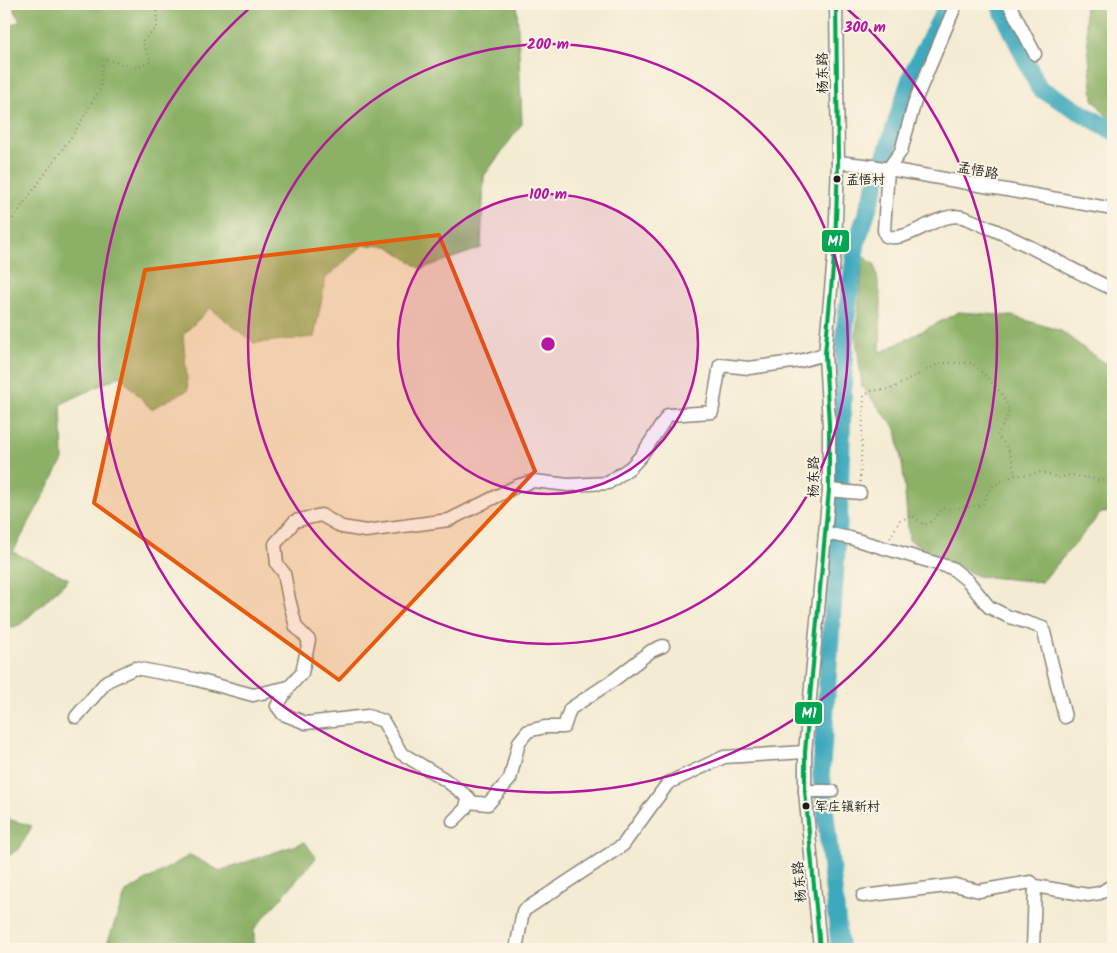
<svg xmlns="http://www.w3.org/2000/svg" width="1117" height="953" font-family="Kalam,'LXGW WenKai TC',sans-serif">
  <rect width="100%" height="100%" fill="#fcf5e5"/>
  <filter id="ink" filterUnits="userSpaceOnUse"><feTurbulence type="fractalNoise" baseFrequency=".02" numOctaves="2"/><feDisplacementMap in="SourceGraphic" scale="10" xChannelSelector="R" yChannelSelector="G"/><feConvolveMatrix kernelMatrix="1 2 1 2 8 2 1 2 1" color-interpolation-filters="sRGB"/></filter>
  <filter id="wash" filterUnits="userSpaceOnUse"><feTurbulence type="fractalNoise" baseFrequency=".0096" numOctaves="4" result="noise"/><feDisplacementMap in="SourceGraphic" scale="20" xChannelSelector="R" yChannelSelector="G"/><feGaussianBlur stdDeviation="1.12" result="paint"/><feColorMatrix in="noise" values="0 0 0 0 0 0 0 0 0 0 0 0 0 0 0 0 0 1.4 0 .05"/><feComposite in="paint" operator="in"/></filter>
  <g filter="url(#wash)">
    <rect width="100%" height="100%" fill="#f4ebd3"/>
    <g fill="#8cb166" stroke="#546641">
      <polygon points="12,4 517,4 522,124 484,176 481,248 421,269 388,246 363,245 326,278 314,337 254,343 210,308 183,335 188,390 151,409 120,376 61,404 63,460 13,552 69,579 21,624 4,631 4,25 20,22"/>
      <polygon points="1084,4 1113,4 1113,124 1093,99"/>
      <polygon points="863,256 875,265 881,299 880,353 959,312 1012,316 1061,331 1101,361 1113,366 1113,512 1101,513 1042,582 977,576 909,540 903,470 896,429 862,387 856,337"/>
      <polygon points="4,818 32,826 20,848 4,859"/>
      <polygon points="305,842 316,858 254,929 254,949 105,949 126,892 190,855 220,871"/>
    </g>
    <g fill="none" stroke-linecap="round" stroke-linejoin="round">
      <g stroke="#3ea9bd" stroke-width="18">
        <polyline points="999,4 1039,88 1113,131"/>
        <polyline points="840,949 821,773 839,518 845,328 856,245 912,74 948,4"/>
      </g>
    </g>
  </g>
  <g filter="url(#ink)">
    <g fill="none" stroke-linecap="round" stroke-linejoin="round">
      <defs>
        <g id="minor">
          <path d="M956,4L915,101L901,151L888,169L884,230L886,236C908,244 938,211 962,217C970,219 979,224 987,227C1030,244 1070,270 1113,289"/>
          <polyline points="1009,4 1035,54"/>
          <polyline points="838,162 872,166 1113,209"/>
          <polyline points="829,490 860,493"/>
          <polyline points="825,535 830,534 850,538 952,568 968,581 989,607 1007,616 1043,628 1065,717"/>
          <polyline points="289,687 277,706 283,714 306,723 368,716 383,721 401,753 444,779 469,798 465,809 453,821"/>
          <polyline points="76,717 107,681 135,668 194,679 253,695 289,687 302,673 309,640 296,627 289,599 284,573 277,564 275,544 295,521 321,515 342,527 366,531 449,520 517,486 534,481 568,485 608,483 631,467 641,456 668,415 712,412 720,365 749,368 800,361 825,354"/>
          <polyline points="805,791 832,791"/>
          <polyline points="468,802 488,804 510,779 519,742 528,731 545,727 564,727 570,709 615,679 651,651 663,646"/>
          <polyline points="1035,886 1088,895 1100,893 1113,885"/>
          <polyline points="863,896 955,885 979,891 1031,882 1035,886 1033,949"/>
          <polyline points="516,949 523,911 623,845 668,783 724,757 805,752"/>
          <polyline points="820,949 805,791 805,752 829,490 829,425 825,354 835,247 838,162 836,4"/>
        </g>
      </defs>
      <use href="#minor" stroke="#888478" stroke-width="15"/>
      <g stroke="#888478" stroke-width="2" stroke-dasharray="1 4" stroke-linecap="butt">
        <polyline points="4,231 74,133 100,89 103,59 137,68 151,61 142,41 157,28 156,4"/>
        <polyline points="4,267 5,284 4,284"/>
        <path d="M860,482L864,396L871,391L891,389L940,363H972C983,373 1012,398 1008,415C1007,420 999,431 997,436C1010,447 1012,458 1015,475"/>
        <path d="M890,538L900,520L913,516L924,525L932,521L943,508C952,510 972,507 982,505L988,492L994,485L1015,475H1026L1041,472L1060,478L1070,475L1113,482"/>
      </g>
      <use href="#minor" stroke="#fff" stroke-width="12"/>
      <defs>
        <polyline id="bus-1" points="820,949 805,791 805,752 829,490 829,425 825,354 835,247 838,162 836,4"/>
      </defs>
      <use href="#bus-1" stroke="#fcf5e5" stroke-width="8"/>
      <use href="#bus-1" stroke="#00a651" stroke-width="4"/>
    </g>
  </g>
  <path fill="#e8590c" fill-opacity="0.2" stroke="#e8590c" stroke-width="4" stroke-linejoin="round" d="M439,235L535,471L339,680L94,503L145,270Z"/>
  <circle cx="548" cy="344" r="150" fill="#b5179e" fill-opacity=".12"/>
  <g fill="none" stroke="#b5179e" stroke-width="2.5">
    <circle cx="548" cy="344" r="150"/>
    <circle cx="548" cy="344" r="300"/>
    <path d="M843 5A449 449 0 1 1 253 5"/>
  </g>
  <g fill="#1c1c1c" stroke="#fcf5e5" stroke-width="2">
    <circle cx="837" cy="179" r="4.5"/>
    <circle cx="806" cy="806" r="4.5"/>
  </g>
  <g text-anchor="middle" stroke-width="4" stroke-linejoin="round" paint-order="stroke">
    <g font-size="13" fill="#1c1c1c" stroke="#fcf5e5" text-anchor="start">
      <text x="846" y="184">孟悟村</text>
      <text x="815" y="811">军庄镇新村</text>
    </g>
    <g font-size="14" fill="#1c1c1c" stroke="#fcf5e5">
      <text transform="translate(822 73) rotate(-91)" y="5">杨东路</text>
      <text transform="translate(978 170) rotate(10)" y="5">孟悟路</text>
      <text transform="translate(813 477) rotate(-89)" y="5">杨东路</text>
      <text transform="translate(799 882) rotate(-95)" y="5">杨东路</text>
    </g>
  </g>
  <circle cx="548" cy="344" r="8" fill="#b5179e" stroke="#fcf5e5" stroke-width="2.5"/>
  <g font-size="15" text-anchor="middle" font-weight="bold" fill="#b5179e" stroke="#fcf5e5" stroke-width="4" stroke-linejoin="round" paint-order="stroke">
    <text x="865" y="32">300 m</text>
    <text x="548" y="49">200 m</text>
    <text x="548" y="199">100 m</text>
  </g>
  <g stroke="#fcf5e5" stroke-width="2">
    <rect x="821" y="229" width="29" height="24" rx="5" fill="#00a651"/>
    <rect x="794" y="701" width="29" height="24" rx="5" fill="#00a651"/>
  </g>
  <g font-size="14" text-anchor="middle" font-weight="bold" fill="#fff">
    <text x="835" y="246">M1</text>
    <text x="809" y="718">M1</text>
  </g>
  <rect width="1117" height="953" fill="none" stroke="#fcf5e5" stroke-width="20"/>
</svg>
